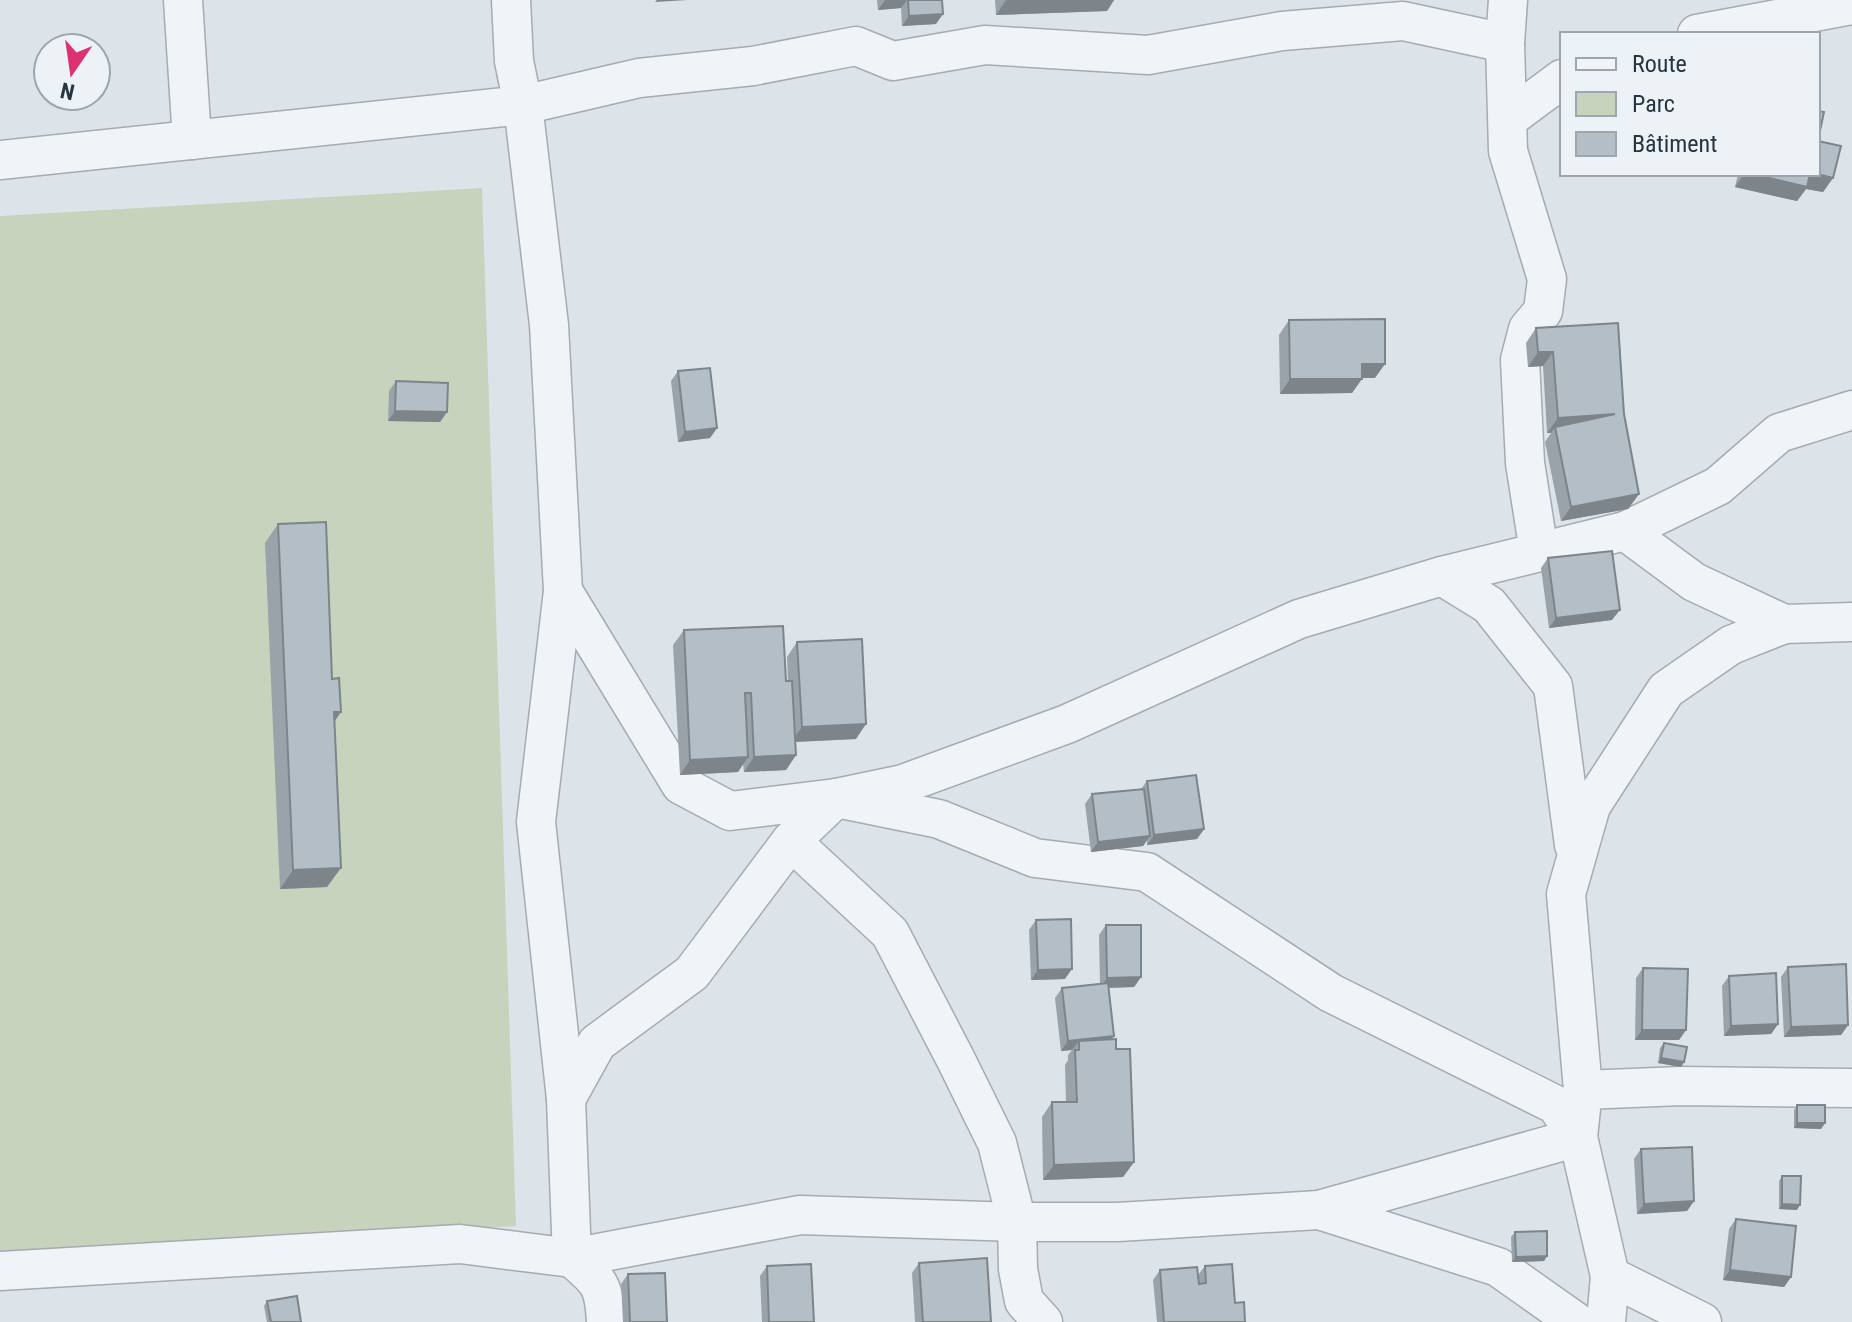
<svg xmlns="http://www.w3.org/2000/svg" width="1852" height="1322" font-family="'Roboto Condensed',sans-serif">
  <rect width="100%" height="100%" fill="#dde4e9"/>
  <polygon fill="#c7d3bd" points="482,188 516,1226 0,1256 0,216"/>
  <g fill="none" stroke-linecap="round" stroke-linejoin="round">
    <defs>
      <g id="minor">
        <polyline points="183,0 192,140"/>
        <polyline points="1697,34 1852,5"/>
        <polyline points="1505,43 1508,0"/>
        <polyline points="1508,119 1562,79"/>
        <polyline points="0,160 523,105 514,61 511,0"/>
        <polyline points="1625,531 1718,486 1779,433 1852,410"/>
        <polyline points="1442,576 1489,605 1553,686 1574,845"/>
        <polyline points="563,591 681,785 730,811 836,798 939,819 1035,858 1147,872 1331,993 1556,1105 1578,1137 1610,1276 1702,1322"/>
        <polyline points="791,841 890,933 956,1060 997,1143 1017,1222 1018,1269 1024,1301 1043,1322"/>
        <polyline points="1583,1090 1566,894 1591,806 1666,690 1731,645 1784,624"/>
        <polyline points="566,1099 536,822 563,591 549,325 523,105 639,78 753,66 856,46 893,61 985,45 1148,55 1282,31 1403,21 1505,43 1508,151 1547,279 1543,311 1528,329 1520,360 1525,463 1539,552"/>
        <polyline points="1319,1210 1498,1267 1576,1322"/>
        <polyline points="572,1258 800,1215 1017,1222 1118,1222 1319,1210 1578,1137 1583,1090 1681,1086 1852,1088"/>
        <path d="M572,1258C599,1281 604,1284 606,1322"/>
        <polyline points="0,1271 460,1244 572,1258 566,1099 597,1043 692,973 791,841 836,798 903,784 1067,724 1299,619 1442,576 1625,531 1694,582 1784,624 1852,622"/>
        <polyline points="1606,1322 1610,1276"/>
      </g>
    </defs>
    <use href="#minor" stroke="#a2acb3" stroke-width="41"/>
    <use href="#minor" stroke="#f0f4f6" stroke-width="38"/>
  </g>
  <g fill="#9aa3aa">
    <polygon points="877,0 942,0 936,24 902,26 901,8 878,10"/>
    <polygon points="995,0 1114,0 1107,11 996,15"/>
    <polygon points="1738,174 1818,174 1833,178 1823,192 1806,189 1797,201 1735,187"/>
    <polygon points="1289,320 1375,378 1362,378 1352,393 1280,394 1279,335"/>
    <polygon points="1536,328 1624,414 1639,494 1628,509 1561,521 1545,442 1551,433 1547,433 1543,366 1528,367 1526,343"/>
    <polygon points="678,371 717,428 710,438 678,442 671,381"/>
    <polygon points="396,381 447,412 440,422 388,421 389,391"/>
    <polygon points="278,524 334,722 327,887 280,889 265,543"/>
    <polygon points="1548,558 1612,620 1549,628 1541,568"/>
    <polygon points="684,630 786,681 788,681 787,657 797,642 856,739 796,742 796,755 786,770 744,772 743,764 738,772 680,775 673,645"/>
    <polygon points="1147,781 1204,829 1197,839 1147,845 1147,840 1143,846 1091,852 1085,804 1092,794 1141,789"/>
    <polygon points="1036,920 1065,979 1031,980 1029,930"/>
    <polygon points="1106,925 1141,977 1134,987 1108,988 1114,1036 1111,1039 1116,1049 1134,1162 1123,1177 1043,1180 1042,1117 1052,1102 1066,1102 1065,1065 1068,1060 1068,1055 1072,1050 1061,1051 1055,998 1062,988 1100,984 1099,935"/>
    <polygon points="1788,967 1848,1025 1841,1035 1784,1037 1781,977"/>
    <polygon points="1643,968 1686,1030 1679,1040 1635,1040 1636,978"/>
    <polygon points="1729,976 1778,1024 1771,1034 1724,1036 1722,986"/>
    <polygon points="1664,1043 1684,1062 1681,1067 1658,1063 1660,1048"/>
    <polygon points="1797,1105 1825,1123 1821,1129 1794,1128 1794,1110"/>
    <polygon points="1641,1149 1694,1201 1687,1211 1637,1214 1634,1159"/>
    <polygon points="1782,1176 1797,1210 1779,1209 1779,1181"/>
    <polygon points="1736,1219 1791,1277 1784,1287 1723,1280 1729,1229"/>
    <polygon points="1515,1232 1547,1256 1544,1261 1512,1262 1511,1237"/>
    <polygon points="919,1263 991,1322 915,1322 912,1273"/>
    <polygon points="767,1266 814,1322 762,1322 760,1276"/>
    <polygon points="1205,1266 1235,1303 1245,1322 1157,1322 1153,1280 1160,1270 1198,1275"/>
    <polygon points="628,1274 667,1322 623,1322 621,1284"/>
    <polygon points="267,1301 301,1322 267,1322 264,1306"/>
  </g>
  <g fill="#7d858b">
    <polygon points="657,0 687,0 655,2"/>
    <polygon points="885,0 907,0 901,8 878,10"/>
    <polygon points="1006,0 1114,0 1107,11 996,15"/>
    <polygon points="943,14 936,24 902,26 909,16"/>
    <polygon points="1744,174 1817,174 1833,178 1823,192 1806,189 1797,201 1735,187"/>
    <polygon points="1538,352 1553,352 1543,366 1528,367"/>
    <polygon points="1362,364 1385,364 1375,378 1352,378"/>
    <polygon points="1290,379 1362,379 1352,393 1280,394"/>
    <polygon points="395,411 447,412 440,422 388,421"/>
    <polygon points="1615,414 1555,427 1551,433 1547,433 1558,418"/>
    <polygon points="717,428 710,438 678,442 685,432"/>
    <polygon points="1639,494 1628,509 1561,521 1571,507"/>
    <polygon points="1620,610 1612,620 1549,628 1556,618"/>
    <polygon points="334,712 341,712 328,731"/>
    <polygon points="866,724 856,739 791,742 802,727"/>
    <polygon points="796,755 786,770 744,772 754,757"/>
    <polygon points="748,757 738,772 680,775 690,760"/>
    <polygon points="1204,829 1197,839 1147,845 1154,835"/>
    <polygon points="1150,836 1143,846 1091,852 1098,842"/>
    <polygon points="341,868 327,887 280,889 293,870"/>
    <polygon points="1072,969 1065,979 1031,980 1038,970"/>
    <polygon points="1141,977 1134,987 1100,988 1107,978"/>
    <polygon points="1778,1024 1771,1034 1724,1036 1731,1026"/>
    <polygon points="1848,1025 1841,1035 1784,1037 1791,1027"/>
    <polygon points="1642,1030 1686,1030 1679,1040 1635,1040"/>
    <polygon points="1114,1036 1107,1046 1079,1041 1072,1050 1061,1051 1068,1041"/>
    <polygon points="1661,1058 1684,1062 1681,1067 1658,1063"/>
    <polygon points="1797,1123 1825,1123 1821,1129 1794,1128"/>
    <polygon points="1134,1162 1123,1177 1043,1180 1054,1165"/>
    <polygon points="1694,1201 1687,1211 1637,1214 1644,1204"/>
    <polygon points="1782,1204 1800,1205 1797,1210 1779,1209"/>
    <polygon points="1547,1256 1544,1261 1512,1262 1516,1257"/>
    <polygon points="1730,1270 1791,1277 1784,1287 1723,1280"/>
  </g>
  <g fill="#b3bec6" stroke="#7d858b" stroke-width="2">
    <polygon points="908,0 942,0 943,14 909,16"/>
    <polygon points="1818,111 1824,112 1818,140"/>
    <polygon points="1818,141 1841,146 1833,178 1817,174 1818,174"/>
    <polygon points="1752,174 1810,174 1807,187"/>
    <polygon points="1385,319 1385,364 1362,364 1362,379 1290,379 1289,320"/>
    <polygon points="1618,323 1624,414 1639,494 1571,507 1555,427 1615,414 1558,418 1553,352 1538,352 1536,328"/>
    <polygon points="710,368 717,428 685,432 678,371"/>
    <polygon points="396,381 448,383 447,412 395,411"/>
    <polygon points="326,522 332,679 339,678 341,712 334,712 341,868 293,870 278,524"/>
    <polygon points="1612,551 1620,610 1556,618 1548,558"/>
    <polygon points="783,626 786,681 792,681 796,755 754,757 751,693 745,693 748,757 690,760 684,630"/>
    <polygon points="862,639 866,724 802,727 797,642"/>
    <polygon points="1196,775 1204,829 1154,835 1147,781"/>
    <polygon points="1144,789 1150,836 1098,842 1092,794"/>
    <polygon points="1071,919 1072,969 1038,970 1036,920"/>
    <polygon points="1106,925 1141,925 1141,977 1107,978"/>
    <polygon points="1846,964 1848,1025 1791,1027 1788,967"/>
    <polygon points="1643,968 1688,969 1686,1030 1642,1030"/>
    <polygon points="1776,973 1778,1024 1731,1026 1729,976"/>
    <polygon points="1108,983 1114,1036 1068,1041 1062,988"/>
    <polygon points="1116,1039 1116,1049 1130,1049 1134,1162 1054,1165 1052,1102 1077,1102 1075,1050 1079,1050 1079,1041"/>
    <polygon points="1664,1043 1687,1047 1684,1062 1661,1058"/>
    <rect x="1797" y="1105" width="28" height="18"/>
    <polygon points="1692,1147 1694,1201 1644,1204 1641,1149"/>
    <polygon points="1782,1176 1801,1176 1800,1205 1782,1204"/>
    <polygon points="1736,1219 1796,1226 1791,1277 1730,1270"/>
    <polygon points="1547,1231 1547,1256 1516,1257 1515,1232"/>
    <polygon points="987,1258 991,1322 923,1322 919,1263"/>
    <polygon points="811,1264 814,1322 769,1322 767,1266"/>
    <polygon points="1232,1264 1235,1303 1244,1302 1245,1322 1164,1322 1160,1270 1197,1267 1199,1284 1206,1283 1205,1266"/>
    <polygon points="665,1273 667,1322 630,1322 628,1274"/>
    <polygon points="297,1296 301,1322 271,1322 267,1301"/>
  </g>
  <rect x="1560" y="32" width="260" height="144" fill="#ecf2f6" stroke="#9ca6ae" stroke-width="2"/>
  <rect x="1576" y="58" width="40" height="12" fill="#f0f4f6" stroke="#9ca6ae" stroke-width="2"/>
  <text x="1632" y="72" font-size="24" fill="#253541">Route</text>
  <rect x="1576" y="92" width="40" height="24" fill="#c7d3bd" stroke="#9ca6ae" stroke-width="2"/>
  <text x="1632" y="112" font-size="24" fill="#253541">Parc</text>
  <rect x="1576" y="132" width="40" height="24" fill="#b3bec6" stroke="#9ca6ae" stroke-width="2"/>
  <text x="1632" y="152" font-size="24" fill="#253541">Bâtiment</text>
  <g transform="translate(72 72) rotate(193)"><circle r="38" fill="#ecf2f6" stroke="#9ca6ae" stroke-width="2"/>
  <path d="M0-6L14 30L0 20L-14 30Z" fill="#dd3271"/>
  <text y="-12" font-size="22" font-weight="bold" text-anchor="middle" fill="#253541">N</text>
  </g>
</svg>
